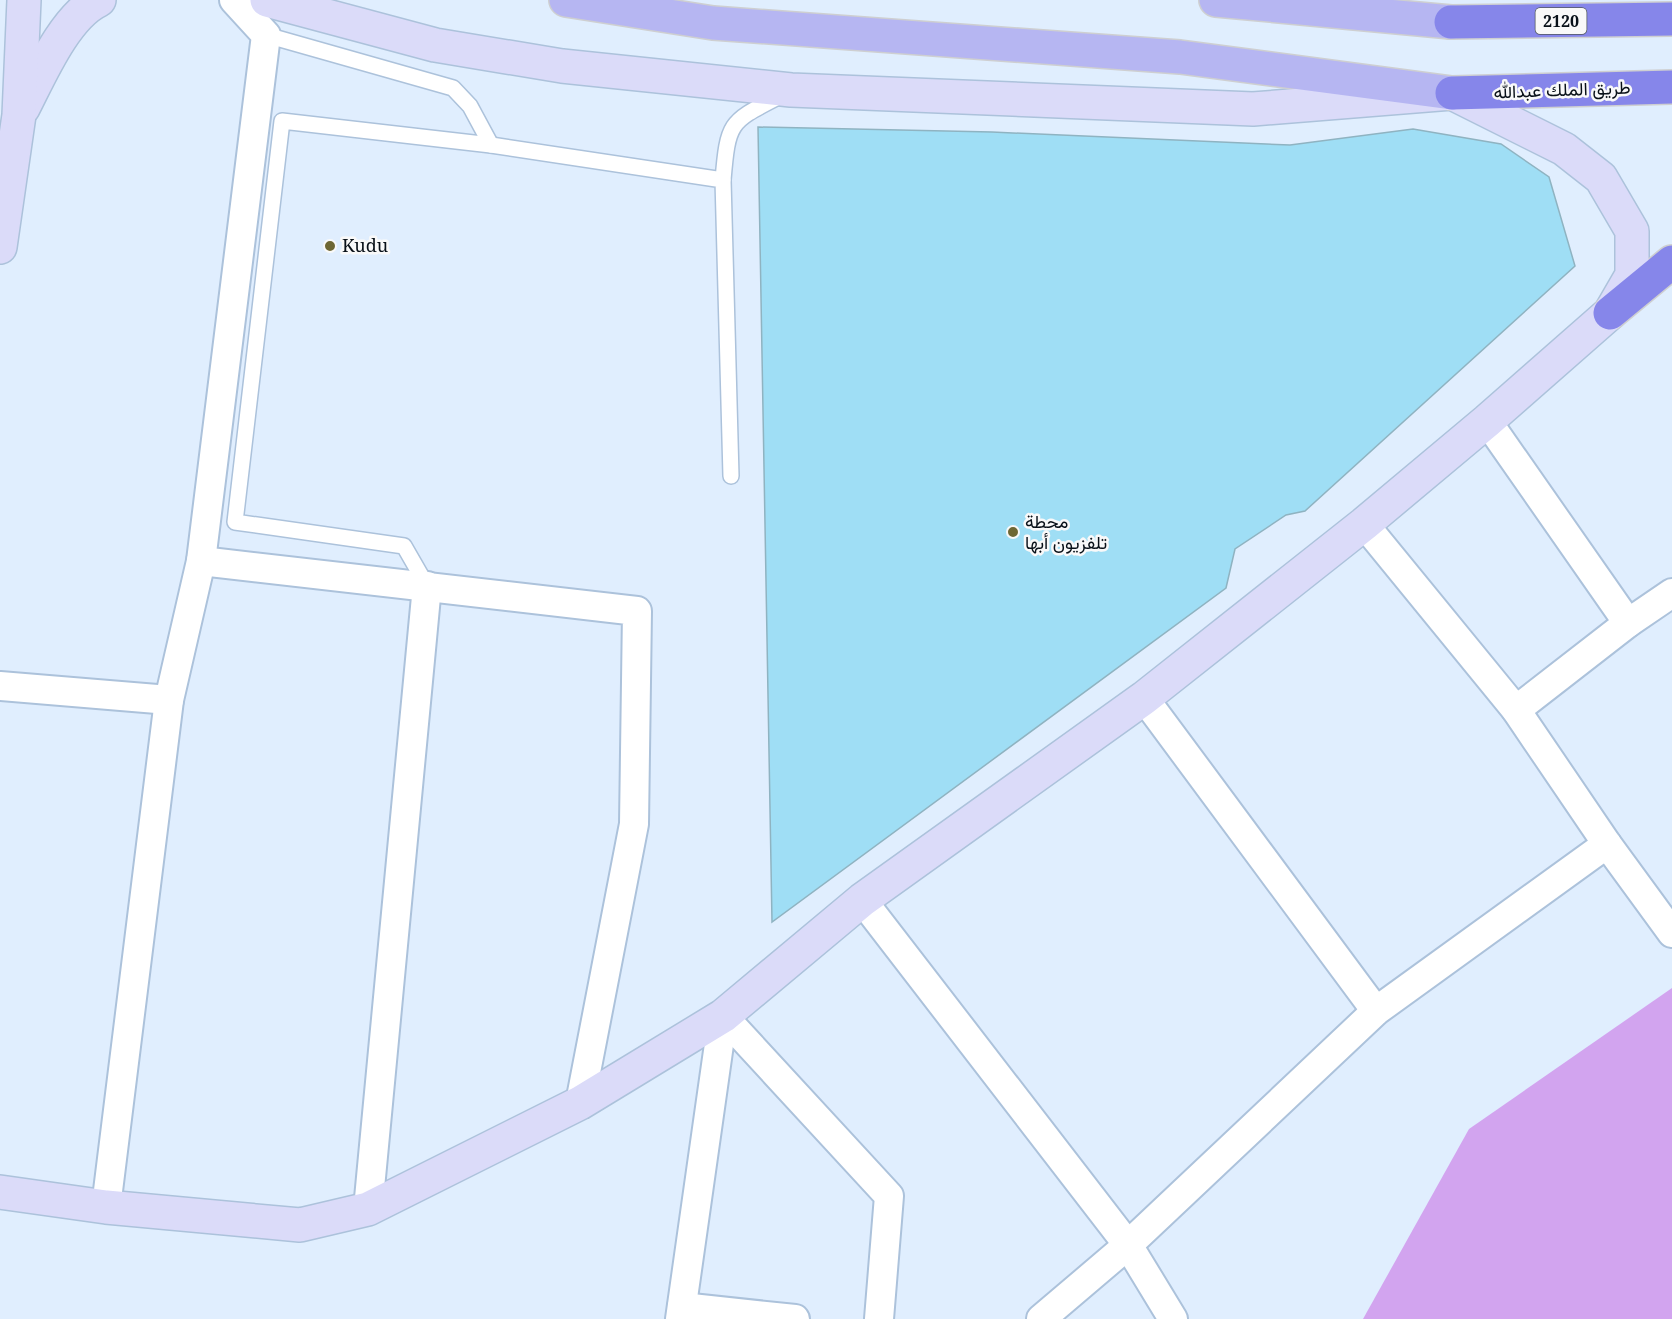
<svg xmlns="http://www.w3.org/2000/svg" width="1672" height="1319" font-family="'Noto Serif',Vazirmatn,serif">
  <rect width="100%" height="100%" fill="#e0eefe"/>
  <polygon fill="#d2a4ef" points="1672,988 1672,1319 1363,1319 1469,1129"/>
  <polygon fill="#9fdef5" stroke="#8fb3c1" stroke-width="1.5" points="758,127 992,132 1290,145 1413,129 1501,144 1549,177 1575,266 1305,511 1286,515 1235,549 1226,588 772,922"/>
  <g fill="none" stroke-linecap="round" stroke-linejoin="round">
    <defs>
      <g id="lane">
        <polyline points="266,35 453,88 470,106 491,145"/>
        <path d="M723,180C728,120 730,122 782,95"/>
        <polyline points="427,586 404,546 235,522 282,121 491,145 723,180 731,476"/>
      </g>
      <g id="street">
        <polyline points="1487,421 1628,623"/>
        <polyline points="1364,524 1516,710 1607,844 1672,933"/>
        <polyline points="201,561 637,611 634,824 580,1103"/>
        <polyline points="0,686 169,700"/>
        <polyline points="1144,698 1376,1011"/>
        <polyline points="1516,710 1628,623 1672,593"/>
        <polyline points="862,900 1128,1245 1173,1319"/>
        <polyline points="723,1016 889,1196 879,1319"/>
        <polyline points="106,1207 169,700 201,561 266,35 234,0"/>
        <polyline points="368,1209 427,586"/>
        <polyline points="682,1307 795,1319"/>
        <polyline points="680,1319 723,1016"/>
        <polyline points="1041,1319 1128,1245 1376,1011 1607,844"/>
      </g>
      <g id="secondary">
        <path d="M23,108C40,75 65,16 99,0"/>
        <polyline points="0,247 19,115 24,0"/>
        <polyline points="0,1192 106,1207 300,1225 368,1209 580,1103 723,1016 862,900 1144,698 1364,524 1487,421 1610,313 1632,275 1632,231 1601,178 1564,149 1452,93 1253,109 791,90 562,66 435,45 267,0"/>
      </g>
      <g id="primary">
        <polyline points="566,0 713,23 1180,57 1452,93"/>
        <polyline points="1216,0 1451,22"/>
      </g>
      <g id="highway">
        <polyline points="1451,22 1672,19"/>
        <polyline points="1452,93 1672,87"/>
        <polyline points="1610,313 1672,262"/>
      </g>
    </defs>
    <use href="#lane" stroke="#acc2db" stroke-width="18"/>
    <use href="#street" stroke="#acc2db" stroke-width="32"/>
    <use href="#secondary" stroke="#acc2db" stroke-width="36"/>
    <use href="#primary" stroke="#cecfd1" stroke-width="36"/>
    <use href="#highway" stroke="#cecfd1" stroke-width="36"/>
    <use href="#lane" stroke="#fff" stroke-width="15"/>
    <use href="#street" stroke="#fff" stroke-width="28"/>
    <use href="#secondary" stroke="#dbdbf9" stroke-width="33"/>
    <use href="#primary" stroke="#b6b6f2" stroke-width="33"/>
    <use href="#highway" stroke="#8686ea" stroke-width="33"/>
  </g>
  <g fill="#6e6734" stroke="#f9f9f9" stroke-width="2">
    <circle cx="330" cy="246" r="6"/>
    <circle cx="1013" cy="532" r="6"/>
  </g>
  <g text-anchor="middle" stroke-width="5" stroke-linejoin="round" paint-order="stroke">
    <rect fill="#f9f9f9" stroke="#51575c" stroke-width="1.5" x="1535.5" y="8" width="51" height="26" rx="4.5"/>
    <g font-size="16" font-weight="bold" fill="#091119">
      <text x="1561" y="27">2120</text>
    </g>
    <g font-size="18" fill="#091119" stroke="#f9f9f9">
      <text transform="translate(1562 90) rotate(-2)" y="6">طريق الملك عبدالله</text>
    </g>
    <g font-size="18" fill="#091119" stroke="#f9f9f9" text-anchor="start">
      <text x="342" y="252">Kudu</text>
      <text x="1025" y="528">محطة<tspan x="1025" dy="21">تلفزيون أبها</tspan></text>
    </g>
  </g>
</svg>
